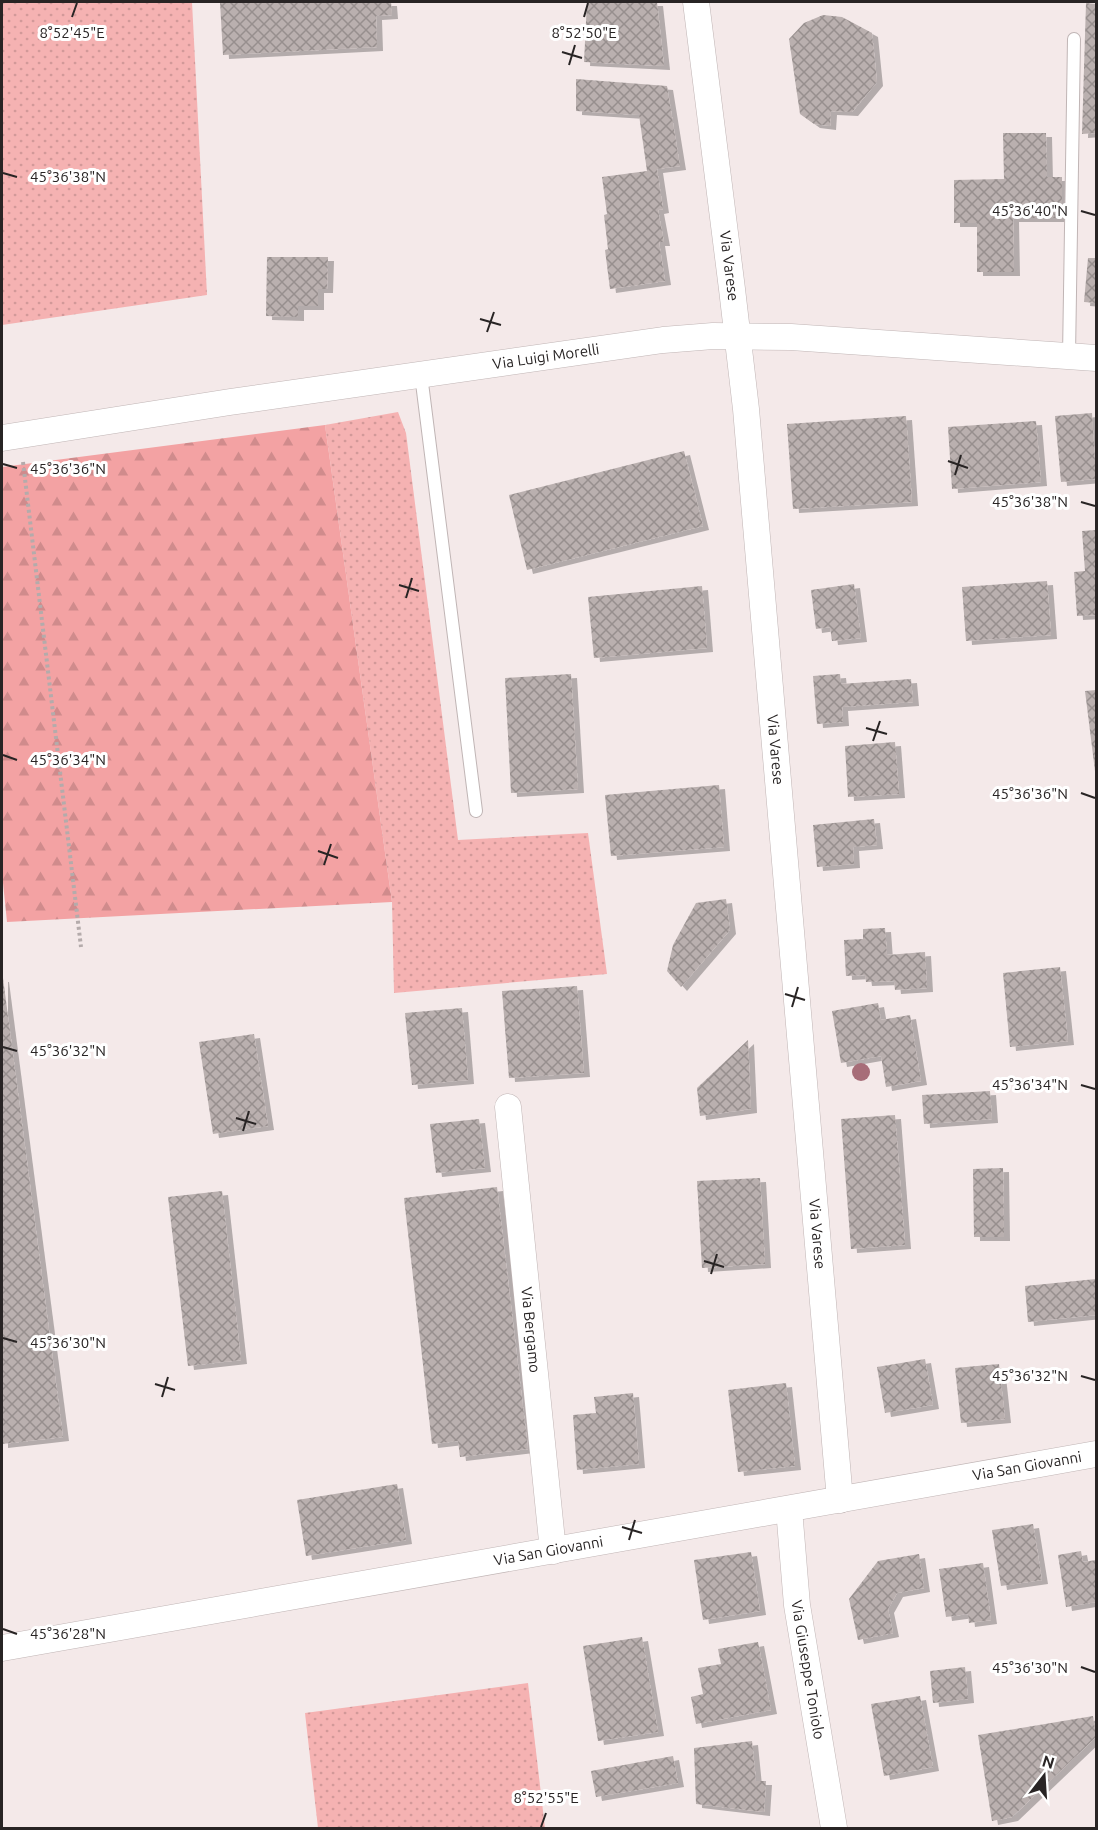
<svg xmlns="http://www.w3.org/2000/svg" width="1098" height="1830" font-family="Ubuntu,sans-serif">
  <defs>
    <pattern id="green-dots" width="8" height="8" patternUnits="userSpaceOnUse" patternTransform="scale(1.5)"><rect width="8" height="8" fill="#f5b2b2"/><path d="M2 2h.1M6 6h.1" fill="none" stroke="#d29999" stroke-width="1.8" stroke-linecap="round"/></pattern>
    <pattern id="forest-firs" width="22" height="20" patternUnits="userSpaceOnUse" patternTransform="scale(1.5)"><rect width="22" height="20" fill="#f3a2a3"/><path d="M5 1l3.5 6h-7zM16 11l3.5 6h-7z" fill="#d08b8c"/></pattern>
    <pattern id="building-cross-hatch" width="8" height="8" patternUnits="userSpaceOnUse" patternTransform="scale(1.5)"><rect width="8" height="8" fill="#bab0af"/><path d="M0 0l8 8M0 8l8-8" fill="none" stroke="#978f8e"/></pattern>
    <filter id="shadow"><feDropShadow dx="6" dy="4" stdDeviation="0" flood-color="#0004"/></filter>
  </defs>
  <rect width="100%" height="100%" fill="#f4e9e9"/>
  <g fill="url(#green-dots)">
    <polygon points="2,2 192,2 207,295 2,325"/>
    <polygon points="398,412 406,433 458,840 588,833 607,974 394,993 392,902 325,425"/>
    <polygon points="528,1683 545,1828 318,1828 305,1713"/>
  </g>
  <polygon fill="url(#forest-firs)" points="325,425 392,902 7,922 2,873 2,467"/>
  <g fill="url(#building-cross-hatch)" filter="url(#shadow)">
    <polygon points="220,2 391,2 392,15 376,16 377,47 223,55"/>
    <polygon points="587,2 657,2 664,66 584,62"/>
    <polygon points="1086,3 1096,4 1096,133 1082,134"/>
    <polygon points="823,15 842,17 872,33 877,82 852,112 831,111 830,126 814,124 800,114 789,39 804,23"/>
    <polygon points="576,79 667,86 680,166 657,169 663,209 658,210 664,242 659,242 665,281 610,289 605,250 608,249 604,215 607,214 602,177 647,171 639,115 576,111"/>
    <polygon points="1003,133 1046,133 1047,177 1062,177 1062,218 1013,218 1014,272 977,272 977,223 954,223 954,180 1004,179"/>
    <polygon points="267,257 328,257 327,289 318,289 318,306 298,306 298,317 266,316"/>
    <polygon points="1088,258 1096,258 1096,303 1084,302"/>
    <polygon points="1092,413 1096,479 1061,482 1055,416"/>
    <polygon points="906,416 912,502 793,509 787,424"/>
    <polygon points="1036,421 1041,482 952,489 948,427"/>
    <polygon points="684,451 703,526 527,570 509,495"/>
    <polygon points="1096,530 1096,615 1077,616 1074,572 1085,571 1082,531"/>
    <polygon points="1047,581 1051,635 966,641 962,587"/>
    <polygon points="854,584 861,638 832,641 830,627 816,629 811,590"/>
    <polygon points="702,586 707,648 594,658 588,597"/>
    <polygon points="571,674 578,789 511,793 505,678"/>
    <polygon points="840,674 841,684 911,679 913,702 842,707 843,722 817,724 813,676"/>
    <polygon points="1096,690 1096,771 1095,771 1085,691"/>
    <polygon points="895,742 899,794 848,797 845,746"/>
    <polygon points="719,785 724,847 611,856 605,795"/>
    <polygon points="874,819 877,845 853,847 854,864 817,867 813,825"/>
    <polygon points="726,899 730,930 681,987 667,971 673,945 696,903"/>
    <polygon points="885,928 887,955 925,952 927,988 895,990 894,981 866,982 865,975 846,976 844,940 863,939 863,929"/>
    <polygon points="1060,967 1068,1041 1010,1047 1003,973"/>
    <polygon points="2,978 3,978 63,1437 2,1444"/>
    <polygon points="577,986 584,1073 509,1078 502,991"/>
    <polygon points="878,1003 881,1020 910,1015 921,1081 886,1087 881,1056 841,1063 832,1011"/>
    <polygon points="462,1008 468,1080 412,1085 405,1013"/>
    <polygon points="254,1034 268,1126 213,1134 199,1042"/>
    <polygon points="748,1040 751,1109 700,1116 697,1088"/>
    <polygon points="990,1091 992,1119 924,1124 922,1095"/>
    <polygon points="895,1115 905,1245 851,1249 841,1119"/>
    <polygon points="479,1119 485,1168 436,1173 430,1124"/>
    <polygon points="1003,1168 1004,1237 974,1237 973,1169"/>
    <polygon points="760,1178 765,1264 702,1268 697,1181"/>
    <polygon points="497,1187 528,1449 460,1457 458,1441 432,1444 404,1198"/>
    <polygon points="222,1191 241,1360 188,1366 168,1197"/>
    <polygon points="1096,1279 1096,1315 1028,1322 1025,1286"/>
    <polygon points="925,1359 933,1405 885,1413 877,1367"/>
    <polygon points="999,1364 1005,1419 961,1423 955,1368"/>
    <polygon points="786,1383 795,1466 738,1472 728,1390"/>
    <polygon points="633,1393 639,1464 577,1470 573,1415 596,1413 594,1397"/>
    <polygon points="397,1484 406,1540 306,1556 297,1500"/>
    <polygon points="1033,1524 1042,1580 1001,1586 992,1530"/>
    <polygon points="1081,1551 1083,1562 1096,1560 1096,1602 1066,1607 1058,1555"/>
    <polygon points="751,1552 760,1611 703,1620 694,1560"/>
    <polygon points="919,1554 924,1588 897,1593 888,1609 893,1633 858,1640 849,1599 878,1561"/>
    <polygon points="983,1563 991,1620 969,1623 968,1614 946,1617 939,1569"/>
    <polygon points="642,1637 658,1732 598,1741 583,1646"/>
    <polygon points="758,1642 771,1710 696,1724 691,1697 703,1694 698,1668 721,1664 718,1649"/>
    <polygon points="965,1667 968,1699 933,1703 930,1671"/>
    <polygon points="920,1696 933,1767 884,1776 871,1704"/>
    <polygon points="1093,1716 1096,1737 1012,1817 992,1821 978,1735"/>
    <polygon points="752,1741 756,1781 766,1781 764,1812 696,1804 694,1748"/>
    <polygon points="673,1756 678,1783 596,1797 591,1771"/>
  </g>
  <g fill="none" stroke-linecap="round" stroke-linejoin="round">
    <defs>
      <g id="service">
        <polyline points="1069,356 1074,39"/>
        <polyline points="421,375 476,811"/>
      </g>
      <g id="minor">
        <path id="s1" d="M696,2L732,289L746,409L840,1500"/>
        <path id="s2" d="M2,438L230,402L663,340L713,336L791,337L1096,358"/>
        <path id="s3" d="M508,1107L553,1551"/>
        <path id="s4" d="M789,1509L797,1605L834,1828"/>
        <path id="s5" d="M2,1648L1096,1454"/>
      </g>
    </defs>
    <use href="#service" stroke="#c0b5b5" stroke-width="14"/>
    <use href="#minor" stroke="#c0b5b5" stroke-width="27"/>
    <polyline stroke="#b4abab" stroke-width="4" stroke-dasharray="3 3" stroke-linecap="butt" points="23,462 81,947"/>
    <use href="#service" stroke="#fff" stroke-width="12"/>
    <use href="#minor" stroke="#fff" stroke-width="26"/>
  </g>
  <circle fill="#a76d78" cx="861" cy="1072" r="9"/>
  <path fill="none" stroke="#282424" stroke-width="2" d="M72,17L77,3M584,17L588,3M562,52L582,58M569,65L575,45M3,173L17,177M1081,211L1095,215M480,319L501,325M487,332L494,312M948,461L968,468M3,464L17,468M955,475L961,455M1081,502L1095,506M399,585L419,591M406,598L412,578M866,728L887,734M873,741L880,721M3,755L17,760M1081,793L1095,798M318,851L338,858M324,865L331,844M785,994L805,1000M792,1007L798,987M3,1047L17,1051M1081,1085L1095,1089M236,1118L256,1124M243,1131L249,1111M704,1261L724,1267M711,1274L717,1254M3,1338L17,1342M1081,1376L1095,1380M155,1384L175,1390M162,1397L168,1377M622,1527L642,1533M629,1540L635,1520M3,1629L17,1634M1081,1667L1095,1672M541,1827L546,1813"/>
  <g text-anchor="middle" stroke-width="6" stroke-linejoin="round" paint-order="stroke">
    <g font-size="15" fill="#282424" stroke="#fff">
      <text dy="5" stroke="none"><textPath href="#s1" startOffset="266">Via Varese</textPath></text>
      <text dy="5" stroke="none"><textPath href="#s2" startOffset="550">Via Luigi Morelli</textPath></text>
      <text dy="5" stroke="none"><textPath href="#s1" startOffset="752">Via Varese</textPath></text>
      <text dy="5" stroke="none"><textPath href="#s1" startOffset="1238">Via Varese</textPath></text>
      <text dy="5" stroke="none"><textPath href="#s3" startOffset="224">Via Bergamo</textPath></text>
      <text dy="5" stroke="none"><textPath href="#s5" startOffset="1041">Via San Giovanni</textPath></text>
      <text dy="5" stroke="none"><textPath href="#s5" startOffset="555">Via San Giovanni</textPath></text>
      <text dy="5" stroke="none"><textPath href="#s4" startOffset="162">Via Giuseppe Toniolo</textPath></text>
    </g>
  </g>
  <g font-size="15" text-anchor="middle" fill="#282424" stroke="#fff" stroke-width="6" stroke-linejoin="round" paint-order="stroke">
    <text x="72" y="38">8°52'45"E</text>
    <text x="584" y="38">8°52'50"E</text>
    <text x="68" y="182">45°36'38"N</text>
    <text x="1030" y="216">45°36'40"N</text>
    <text x="68" y="474">45°36'36"N</text>
    <text x="1030" y="507">45°36'38"N</text>
    <text x="68" y="765">45°36'34"N</text>
    <text x="1030" y="799">45°36'36"N</text>
    <text x="68" y="1056">45°36'32"N</text>
    <text x="1030" y="1090">45°36'34"N</text>
    <text x="68" y="1348">45°36'30"N</text>
    <text x="1030" y="1381">45°36'32"N</text>
    <text x="68" y="1639">45°36'28"N</text>
    <text x="1030" y="1673">45°36'30"N</text>
    <text x="546" y="1803">8°52'55"E</text>
  </g>
  <rect width="1098" height="1830" fill="none" stroke="#282424" stroke-width="6"/>
  <g transform="translate(1044 1776) rotate(17)" stroke="#ffffff" stroke-width="4.5" paint-order="stroke">
  <path d="M0-4.5L10 22L0 15L-10 22Z" fill="#282424"/>
  <text y="-9" font-size="16" font-weight="bold" text-anchor="middle" fill="#282424">N</text>
  </g>
</svg>
